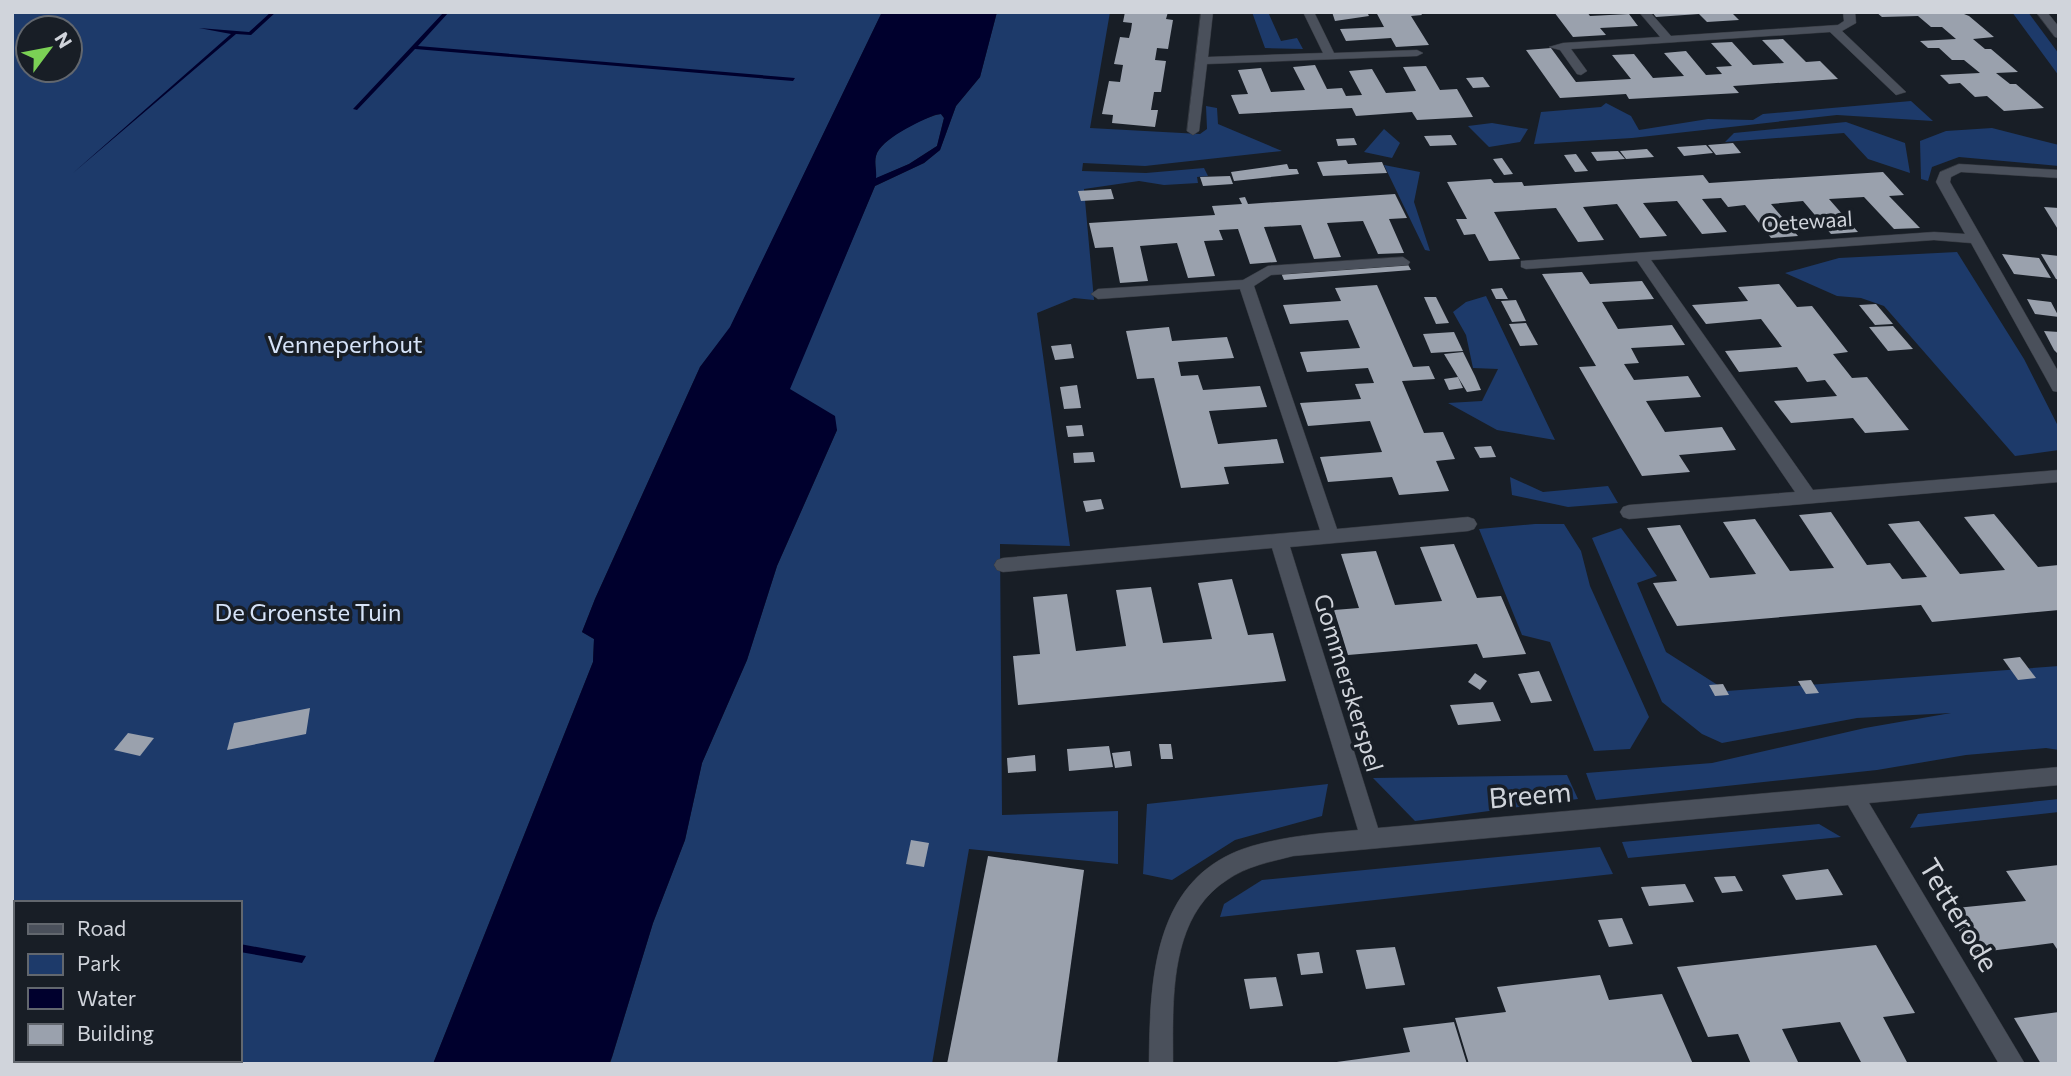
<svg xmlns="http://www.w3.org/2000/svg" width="2071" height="1076" font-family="Commissioner,sans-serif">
  <rect width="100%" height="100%" fill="#181e26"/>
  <g fill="#1d3a6a" fill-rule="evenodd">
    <path d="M12,12H882L730,328L700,367L595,599L582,632L594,639L593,662L433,1064H12ZM28,28H70V70H28ZM16,903H240V1060H16Z"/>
    <polygon points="997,12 1110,12 1090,128 1200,134 1207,129 1206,106 1217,108 1218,124 1282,151 1145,166 1083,163 1082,171 1146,173 1204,168 1208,176 1197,177 1198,183 1164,185 1139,181 1084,189 1094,300 1074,298 1037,313 1070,546 1000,544 1002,815 1118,811 1118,864 969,849 932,1064 610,1064 653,923 685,840 702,763 747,660 777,566 837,430 789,389 875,186 924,163 940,150 956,106 980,77"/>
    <polygon points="1252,12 1268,12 1281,41 1297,38 1303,49 1265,48"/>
    <polygon points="2012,12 2028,12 2059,54 2059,76"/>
    <polygon points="1911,101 1933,121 1837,115 1632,138 1534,144 1541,112 1601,107 1606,103 1631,116 1639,130 1708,119 1753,120 1763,114"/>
    <path d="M941,114L944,118L937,146L909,164L875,179C877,171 874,163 876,156C880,139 925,116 941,114Z"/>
    <polygon points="1846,122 1905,143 1910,173 1868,159 1844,133 1725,142 1734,133"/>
    <polygon points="1492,123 1528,129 1520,142 1489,147 1468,126"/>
    <polygon points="1992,128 2059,145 2059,166 1959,157 1932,167 1928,181 1921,179 1920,141 1946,131"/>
    <polygon points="1384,129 1400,143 1392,158 1364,152"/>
    <polygon points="1384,165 1420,172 1414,202 1430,251 1425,250"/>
    <polygon points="1957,252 2024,359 2059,428 2059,450 2015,456 1884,306 1861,298 1837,296 1785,273 1839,258"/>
    <polygon points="1486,296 1555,440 1497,430 1448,403 1482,401 1498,369 1473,368 1466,335 1453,312 1466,302"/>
    <polygon points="1510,477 1543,492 1608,486 1618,503 1568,507 1512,495"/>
    <polygon points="1535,524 1564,524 1581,551 1590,586 1649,717 1630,749 1594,751 1550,642 1522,635 1479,529"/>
    <polygon points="1621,528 1657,576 1637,583 1666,652 1727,691 2059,666 2059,750 2046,748 1966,755 1877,770 1596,800 1586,773 1712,763 1865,728 1951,713 1857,718 1722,743 1702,734 1662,702 1592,538"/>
    <polygon points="1567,775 1578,799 1415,821 1373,778"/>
    <polygon points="1328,784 1322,816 1235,840 1172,880 1143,874 1147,804"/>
    <polygon points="2059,799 2059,812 1910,828 1918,814"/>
    <polygon points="1819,824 1841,837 1628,858 1622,842"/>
    <polygon points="1600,847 1613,874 1220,917 1224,904 1262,880"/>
  </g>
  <g fill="#00002d" fill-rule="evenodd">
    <polygon points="271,12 276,12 251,35 236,34 73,173 231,34 199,28 249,32"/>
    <polygon points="444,12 449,12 418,46 795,78 793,81 415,49 357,110 353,109"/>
    <path d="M882,12H997L980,77L956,106L940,150L924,163L875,186L790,389L835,416L837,430L777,566L747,660L702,763L685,840L653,923L612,1057L609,1064H433L593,662L594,639L582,632L595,599L700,367L730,327ZM935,115L941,114L944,118L937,146L909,164L876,178C877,171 874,163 876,156C880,139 920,121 935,115Z"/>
    <polygon points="240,944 306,956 302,963 240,952"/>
  </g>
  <g fill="#9aa1ad">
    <polygon points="1125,12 1168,12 1166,19 1173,20 1168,49 1157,48 1155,60 1166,61 1161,92 1154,92 1151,110 1158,110 1155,127 1112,123 1113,115 1102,114 1109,81 1120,82 1123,65 1114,64 1120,37 1129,38 1131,30 1132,23 1123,22"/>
    <polygon points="1332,12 1367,12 1369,16 1335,21"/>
    <polygon points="1376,12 1420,12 1422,15 1411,16 1429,45 1396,47 1391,38 1346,41 1340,29 1384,27"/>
    <polygon points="1554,12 1587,12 1590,16 1629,14 1638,26 1600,28 1606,35 1573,37"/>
    <polygon points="1652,12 1731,12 1739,20 1707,22 1699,14 1656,17"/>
    <polygon points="1876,12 1959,12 1969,16 1994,37 1973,39 1985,49 1991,49 2018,72 1996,73 2010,84 2016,84 2044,108 2004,111 1987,96 1975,97 1960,83 1949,84 1940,75 1980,73 1964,60 1952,60 1939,48 1928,48 1920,41 1956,39 1942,27 1931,27 1918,16 1882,17"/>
    <polygon points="1783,39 1806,62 1820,61 1838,79 1733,86 1739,93 1629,99 1626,94 1560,98 1526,50 1551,48 1576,82 1631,79 1612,55 1634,54 1653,78 1684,76 1664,53 1686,51 1706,75 1722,74 1716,67 1732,66 1711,43 1732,42 1753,65 1784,63 1762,40"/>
    <polygon points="1315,65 1327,89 1342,88 1346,96 1362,95 1349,71 1372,69 1386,93 1416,91 1403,67 1426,66 1440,90 1457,89 1473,117 1417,120 1412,112 1356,116 1352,108 1239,114 1231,95 1248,94 1238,70 1261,68 1271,92 1305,90 1293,67"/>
    <polygon points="1483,77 1490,87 1473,88 1466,78"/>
    <polygon points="1451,135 1457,145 1430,146 1424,136"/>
    <polygon points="1354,138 1357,145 1338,146 1336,139"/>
    <polygon points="1733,143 1741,153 1716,155 1708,145"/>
    <polygon points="1706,145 1713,153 1684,156 1677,147"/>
    <polygon points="1647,149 1654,157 1626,159 1620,151"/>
    <polygon points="1618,151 1625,159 1597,161 1591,152"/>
    <polygon points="1576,154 1588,171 1575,172 1564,155"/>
    <polygon points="1502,158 1513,174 1504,175 1493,159"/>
    <polygon points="1346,160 1348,164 1382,162 1387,173 1323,176 1317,162"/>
    <polygon points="1287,164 1289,169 1297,169 1299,174 1234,181 1231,172"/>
    <polygon points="1883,172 1904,195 1889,196 1920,228 1894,229 1864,197 1829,199 1858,232 1831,234 1803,201 1771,204 1798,236 1771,238 1745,205 1728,207 1721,198 1702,199 1727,232 1702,234 1677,201 1643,203 1667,236 1640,238 1617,204 1583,207 1604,240 1578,242 1556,208 1494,212 1520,259 1489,261 1475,234 1464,235 1456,219 1467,219 1447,182 1491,179 1494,183 1522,182 1524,186 1703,175 1709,183"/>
    <polygon points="1230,176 1233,184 1203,186 1200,177"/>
    <polygon points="1111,189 1114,199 1081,201 1078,191"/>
    <polygon points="1395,194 1407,218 1389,219 1404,253 1378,254 1363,221 1327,223 1341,257 1314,259 1301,225 1264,227 1277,262 1250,264 1238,229 1219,230 1223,240 1204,241 1215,276 1188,278 1177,243 1140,246 1148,281 1120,283 1113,247 1095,248 1089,223 1215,215 1212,206 1242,204 1239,198 1245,197 1248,204"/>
    <polygon points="2044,207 2059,208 2059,231"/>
    <polygon points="2002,254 2039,258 2051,278 2014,274"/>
    <polygon points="2041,254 2059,256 2059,280 2056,279"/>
    <polygon points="1407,263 1411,270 1284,280 1281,273"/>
    <polygon points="1582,272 1590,284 1642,281 1654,299 1602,302 1618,329 1672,325 1685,345 1631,348 1639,363 1624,364 1634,380 1688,376 1701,397 1646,401 1665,432 1722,427 1736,450 1679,455 1690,472 1642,476 1579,367 1596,366 1542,274"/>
    <polygon points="1779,284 1797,307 1812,306 1848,352 1833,354 1852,378 1867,377 1909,430 1865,433 1853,418 1791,423 1774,401 1837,396 1825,380 1807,382 1797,367 1739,372 1725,351 1782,347 1761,319 1706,324 1692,305 1748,301 1738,287"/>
    <polygon points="1377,285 1413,367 1429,366 1435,379 1402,381 1424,433 1443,432 1455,459 1436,461 1449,491 1399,495 1392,477 1328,482 1320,457 1382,452 1370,421 1308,426 1300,403 1361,399 1355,384 1374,383 1368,368 1307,372 1300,352 1360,348 1348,320 1290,324 1283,305 1341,301 1335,288"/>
    <polygon points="1502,288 1508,299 1496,299 1491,289"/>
    <polygon points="1424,297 1436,297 1449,323 1436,324"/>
    <polygon points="2027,299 2051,302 2059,317 2035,314"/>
    <polygon points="1516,300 1526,321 1512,322 1501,301"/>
    <polygon points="1876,304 1893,324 1875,325 1859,305"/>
    <polygon points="1526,323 1538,345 1520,346 1509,324"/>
    <polygon points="1893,326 1913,349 1888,351 1869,327"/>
    <polygon points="1169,327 1172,341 1227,337 1234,358 1178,362 1181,376 1198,375 1203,390 1260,386 1267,407 1209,411 1218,444 1277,439 1284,463 1224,467 1229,484 1181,488 1154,378 1137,379 1126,331"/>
    <polygon points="2044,331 2059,332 2059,355 2054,350"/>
    <polygon points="1454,332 1463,351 1431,353 1423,334"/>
    <polygon points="1071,344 1074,358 1055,360 1051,346"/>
    <polygon points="1463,352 1475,376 1481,390 1467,392 1444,354"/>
    <polygon points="1458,377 1463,388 1449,390 1444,379"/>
    <polygon points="1077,385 1081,408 1064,409 1060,387"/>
    <polygon points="1082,425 1084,436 1068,437 1066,426"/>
    <polygon points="1491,446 1496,457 1480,458 1474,447"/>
    <polygon points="1093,452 1095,462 1074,463 1073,453"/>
    <polygon points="1101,499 1104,509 1086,512 1083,501"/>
    <polygon points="1831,512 1867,565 1890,563 1902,579 1927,577 1888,524 1919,521 1960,574 2005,570 1964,517 1994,514 2038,567 2059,565 2059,610 1932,622 1921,605 1677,626 1653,583 1677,581 1647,528 1680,525 1710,578 1756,574 1723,522 1755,519 1790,571 1834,568 1799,515"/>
    <polygon points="1454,544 1477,598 1501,596 1526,654 1483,658 1477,644 1348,655 1334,610 1359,608 1341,554 1376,551 1395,605 1442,601 1420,547"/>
    <polygon points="1232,579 1248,635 1273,633 1286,681 1018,705 1013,656 1040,654 1033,597 1067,594 1076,651 1126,646 1116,590 1151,587 1163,643 1212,639 1198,583"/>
    <polygon points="2020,657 2036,678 2018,680 2003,659"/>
    <polygon points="1539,671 1552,701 1531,703 1518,674"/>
    <polygon points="1475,673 1487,681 1480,690 1468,682"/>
    <polygon points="1811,680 1819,693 1806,694 1798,681"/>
    <polygon points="1723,684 1729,695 1715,696 1709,685"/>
    <polygon points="1493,702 1501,721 1458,725 1450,705"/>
    <polygon points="310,708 306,734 227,750 234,723"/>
    <polygon points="128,733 154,738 140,756 114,750"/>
    <polygon points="1159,744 1171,744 1173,759 1161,759"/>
    <polygon points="1109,746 1113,767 1069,771 1067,749"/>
    <polygon points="1130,751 1132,766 1115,768 1112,753"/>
    <polygon points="1035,755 1036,771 1008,773 1007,758"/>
    <polygon points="911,840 929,843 924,867 906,864"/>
    <polygon points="988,856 1084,870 1057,1064 947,1064"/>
    <polygon points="2059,865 2059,952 2053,943 1973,953 1946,909 2026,901 2006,871"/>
    <polygon points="1828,869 1843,895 1796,900 1782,875"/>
    <polygon points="1735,876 1743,891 1722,893 1714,877"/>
    <polygon points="1685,884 1694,902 1649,906 1641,887"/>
    <polygon points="1622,918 1633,944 1609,947 1598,920"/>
    <polygon points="1876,945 1915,1013 1883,1017 1908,1064 1862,1064 1840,1022 1782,1029 1799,1064 1751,1064 1738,1034 1708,1037 1677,967"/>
    <polygon points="1395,947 1405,985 1366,989 1356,950"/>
    <polygon points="1319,952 1323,973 1301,975 1297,954"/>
    <polygon points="1600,975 1609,1000 1662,994 1693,1064 1469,1064 1455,1018 1506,1012 1497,987"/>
    <polygon points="1276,977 1283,1006 1250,1009 1244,979"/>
    <polygon points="2059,1012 2059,1063 2041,1064 2014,1018"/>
    <polygon points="1454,1022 1467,1064 1322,1064 1410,1052 1403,1028"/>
  </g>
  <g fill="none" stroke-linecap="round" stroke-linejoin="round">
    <defs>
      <g id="minor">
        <polygon points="1201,12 1213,12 1208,57 1323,53 1303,12 1314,12 1334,53 1417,50 1423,53 1417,56 1207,64 1199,131 1193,135 1187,131"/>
        <polygon points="1639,12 1650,12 1671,36 1838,25 1844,21 1843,12 1855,12 1856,23 1842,31 1906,92 1896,95 1830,32 1571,49 1587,71 1581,75 1577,74 1560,50 1549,47 1563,43 1660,37"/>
        <polygon points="2036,12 2047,12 2059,27 2059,38 2055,37"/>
        <polygon points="1959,164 2059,170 2059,178 1961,172 1951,177 1950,182 2059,373 2059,392 2053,391 1971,243 1934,240 1651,260 1813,490 2059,470 2059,482 1629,519 1623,517 1620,512 1623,507 1629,505 1795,492 1637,261 1526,269 1521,267 1521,261 1934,232 1965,234 1936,182 1940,172"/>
        <path d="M1403,257L1410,262L1408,265L1271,275L1254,286L1337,529L1468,517L1474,519L1477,524L1474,529L1468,531L1290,547L1378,828L2059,767V785L1869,803L2025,1064H1999L1848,805L1293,856C1270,862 1247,866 1227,880C1168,918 1173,1002 1173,1064H1149C1150,978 1153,875 1252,846C1287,836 1322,833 1358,830L1272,548L1003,572L997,570L994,565L997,560L1003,558L1320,530L1240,289L1098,299L1091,294L1098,289L1243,280L1268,266Z"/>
      </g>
    </defs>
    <use href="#minor" stroke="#353940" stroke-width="1"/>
    <use href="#minor" fill="#4a505b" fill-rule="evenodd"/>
  </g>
  <g text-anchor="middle" stroke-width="7" stroke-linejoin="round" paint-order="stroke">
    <g font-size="21" fill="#d0d4db" stroke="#181e26">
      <text transform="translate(1807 222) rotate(-4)" y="7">Oetewaal</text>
    </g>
    <g font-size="24" fill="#d6e3f8" stroke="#181e26">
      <text x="345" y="353">Venneperhout</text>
      <text x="308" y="621">De Groenste Tuin</text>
    </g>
    <g font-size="24" fill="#d0d4db" stroke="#181e26">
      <text transform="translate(1348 683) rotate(73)" y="8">Gommerskerspel</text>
    </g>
    <g font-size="28" fill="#d0d4db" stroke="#181e26">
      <text transform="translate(1530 795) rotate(-5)" y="10">Breem</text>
      <text transform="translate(1959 915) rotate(59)" y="10">Tetterode</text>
    </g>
  </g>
  <rect width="2071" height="1076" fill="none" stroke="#d0d4db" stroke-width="28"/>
  <rect x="14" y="901" width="228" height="161" fill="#181e26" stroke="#62676e" stroke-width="2"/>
  <rect x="28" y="924" width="35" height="10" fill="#4a505b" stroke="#62676e" stroke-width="2"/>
  <text x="77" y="936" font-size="21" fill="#d0d4db">Road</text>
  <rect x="28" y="954" width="35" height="21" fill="#1d3a6a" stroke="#62676e" stroke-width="2"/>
  <text x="77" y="971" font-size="21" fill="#d0d4db">Park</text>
  <rect x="28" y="988" width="35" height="21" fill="#00002d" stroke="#62676e" stroke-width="2"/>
  <text x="77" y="1006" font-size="21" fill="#d0d4db">Water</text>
  <rect x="28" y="1024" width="35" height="21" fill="#9aa1ad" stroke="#62676e" stroke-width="2"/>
  <text x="77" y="1041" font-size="21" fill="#d0d4db">Building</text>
  <g transform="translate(49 49) rotate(58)"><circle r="33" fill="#181e26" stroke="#62676e" stroke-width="2"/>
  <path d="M0-5L12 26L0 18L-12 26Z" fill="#7bd155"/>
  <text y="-10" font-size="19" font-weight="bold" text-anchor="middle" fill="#d0d4db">N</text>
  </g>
</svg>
